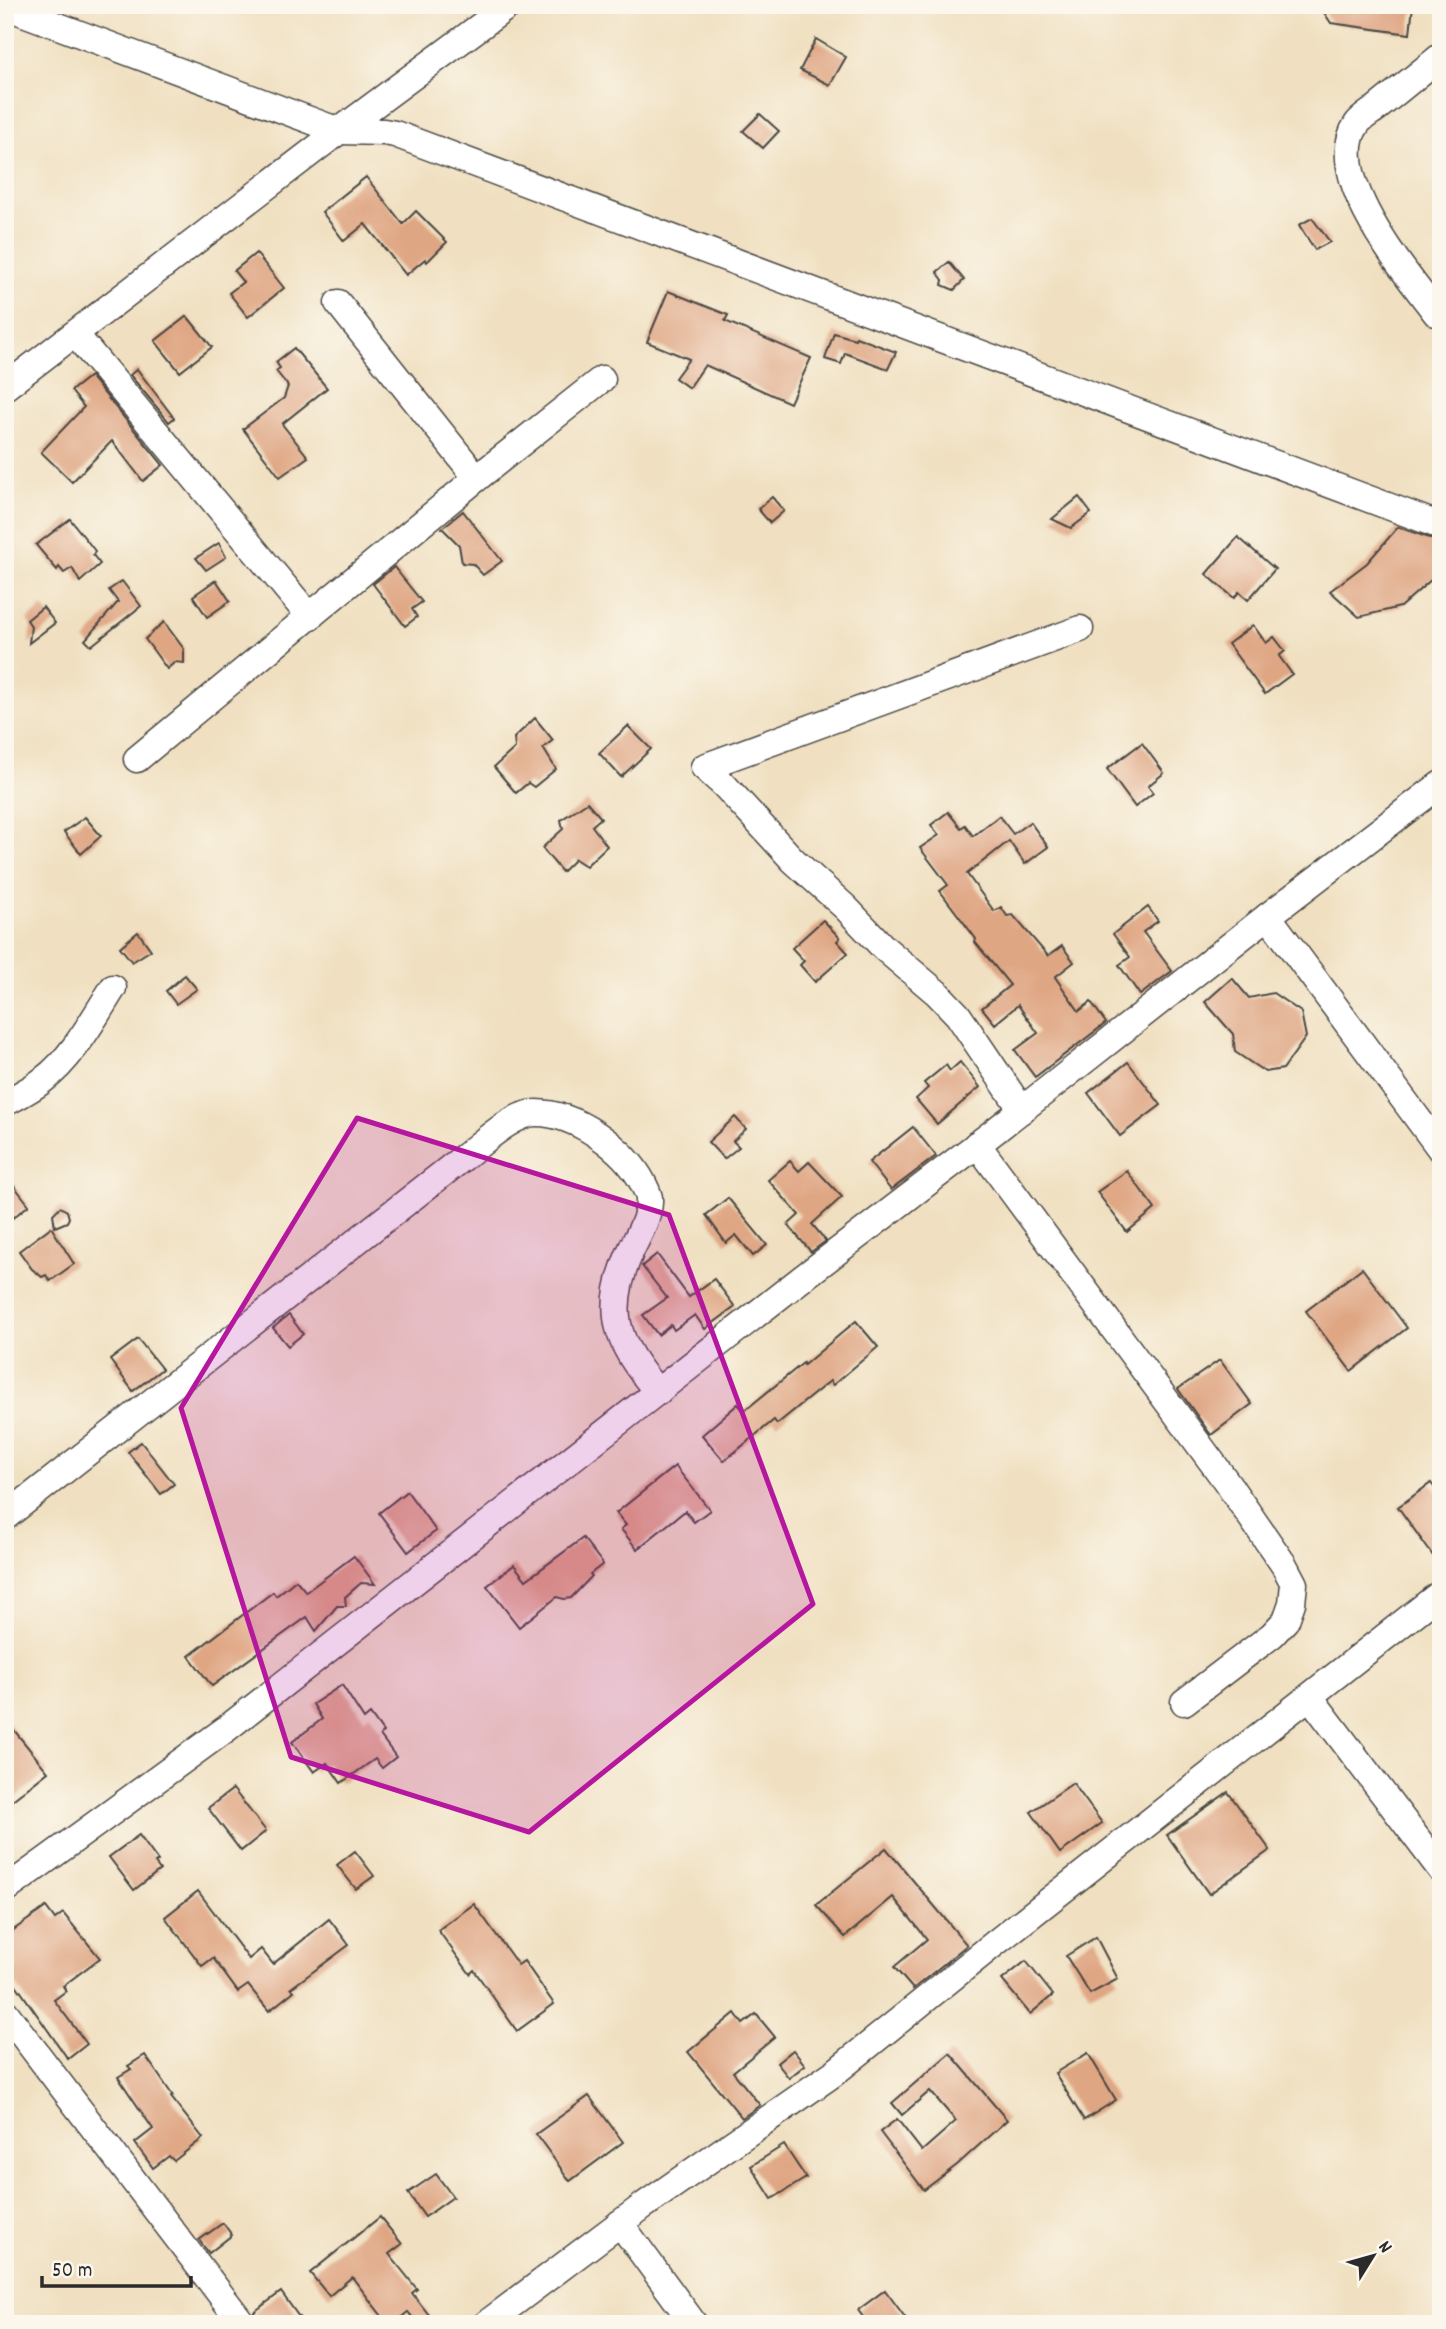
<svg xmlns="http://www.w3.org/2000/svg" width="1446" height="2329" font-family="Dekko,sans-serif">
  <rect width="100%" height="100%" fill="#fbf7ec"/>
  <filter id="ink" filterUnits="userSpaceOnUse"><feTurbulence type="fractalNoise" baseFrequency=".0143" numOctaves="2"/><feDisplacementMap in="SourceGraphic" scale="14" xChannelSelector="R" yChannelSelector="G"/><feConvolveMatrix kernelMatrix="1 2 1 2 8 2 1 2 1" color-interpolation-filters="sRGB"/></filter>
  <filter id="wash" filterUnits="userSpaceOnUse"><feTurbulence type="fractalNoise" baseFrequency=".00686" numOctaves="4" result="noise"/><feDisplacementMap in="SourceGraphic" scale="28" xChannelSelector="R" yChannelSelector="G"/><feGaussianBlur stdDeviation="1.57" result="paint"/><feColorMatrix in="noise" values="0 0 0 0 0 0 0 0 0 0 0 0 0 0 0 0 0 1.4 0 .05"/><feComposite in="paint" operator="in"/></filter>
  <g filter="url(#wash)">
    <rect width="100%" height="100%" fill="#f0e0c1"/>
    <g id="blocks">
      <g fill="#dfa683">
        <polygon points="1319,5 1413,5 1410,34 1331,23"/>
        <polygon points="816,39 846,57 830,85 800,70"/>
        <polygon points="760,114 779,131 763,148 743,131"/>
        <polygon points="366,177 403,224 416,211 447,242 427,262 425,259 406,275 365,224 344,241 322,212"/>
        <polygon points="1312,218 1330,242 1315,250 1299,225"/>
        <polygon points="256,253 284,288 248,317 229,293 243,282 234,271"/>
        <polygon points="949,262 964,280 954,290 942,285 943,280 937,272"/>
        <polygon points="668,291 728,315 725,321 811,358 790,403 705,365 689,388 675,378 689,359 647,342"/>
        <polygon points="187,316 212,347 180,372 155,341"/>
        <polygon points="834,333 855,339 856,337 896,352 888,369 845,353 841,364 825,359"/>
        <polygon points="294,348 327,388 282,424 308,457 280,477 243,429 284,398 288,386 276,371 280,368 276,362"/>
        <polygon points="137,369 174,418 169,422 130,375"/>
        <polygon points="90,376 163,465 143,481 112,441 72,482 41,452 84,407 71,391"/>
        <polygon points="772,497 784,511 770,523 758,509"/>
        <polygon points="1079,497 1091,513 1071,528 1052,519"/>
        <polygon points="463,511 502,561 483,575 473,564 462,563 459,545 442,528"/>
        <polygon points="70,519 95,551 93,555 100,564 80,582 72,568 64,573 59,567 57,570 36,545"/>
        <polygon points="1398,527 1441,542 1441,571 1400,607 1359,617 1330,591 1367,563"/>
        <polygon points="1238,537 1275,569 1248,600 1239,592 1234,598 1206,574"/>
        <polygon points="219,543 226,557 206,570 196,558"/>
        <polygon points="394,567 422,602 412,609 417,617 405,626 373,584"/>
        <polygon points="216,580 230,601 207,617 193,596"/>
        <polygon points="122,581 141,606 91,646 85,640 118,602 109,590"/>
        <polygon points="43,607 55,623 29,643 31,626 27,620"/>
        <polygon points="164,622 184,649 184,663 175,662 167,669 145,639"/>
        <polygon points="1253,625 1266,643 1274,637 1285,651 1279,656 1292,674 1265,694 1228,644"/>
        <polygon points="535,718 553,740 543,748 556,769 534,787 528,783 516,793 494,767 515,748 514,738"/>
        <polygon points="628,726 651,749 621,777 599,753"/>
        <polygon points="1142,743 1164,773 1148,786 1153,793 1135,807 1107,769"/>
        <polygon points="587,802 601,818 592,826 607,846 586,866 575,859 562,872 542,848 563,829 561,820"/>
        <polygon points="948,812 961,828 965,825 973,836 999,816 1013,834 1030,822 1048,847 1025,864 1009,841 967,874 994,911 1001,907 1007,916 1013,915 1048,956 1062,946 1074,962 1055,977 1079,1011 1091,1002 1106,1023 1035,1077 1015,1050 1038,1033 1018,1005 995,1024 982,1008 1010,985 975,942 976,939 940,891 948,885 920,848 939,835 931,825"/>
        <polygon points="85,817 101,836 81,854 64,832"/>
        <polygon points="1148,907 1158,921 1143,932 1172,971 1140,995 1119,965 1130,957 1113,934"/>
        <polygon points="823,920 840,938 837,941 848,953 815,982 800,965 804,961 792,948"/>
        <polygon points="138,932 151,950 132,962 120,947"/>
        <polygon points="185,975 197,989 176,1004 166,991"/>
        <polygon points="1232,978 1249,998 1273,993 1301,1012 1306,1037 1283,1069 1265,1072 1235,1052 1233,1034 1205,1002"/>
        <polygon points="960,1062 980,1087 937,1124 916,1099 928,1088 924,1083 946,1065 950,1071"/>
        <polygon points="1128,1062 1161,1105 1120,1136 1088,1093"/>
        <polygon points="735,1117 746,1129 733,1141 739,1147 724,1159 708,1142"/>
        <polygon points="913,1127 936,1156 891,1190 869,1162"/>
        <polygon points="790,1161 799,1171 809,1162 842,1197 812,1224 826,1241 811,1252 788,1225 799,1215 768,1180"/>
        <polygon points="1127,1171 1155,1209 1127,1232 1097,1192"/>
        <polygon points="5,1174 29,1205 5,1224"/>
        <polygon points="728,1198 767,1245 753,1256 736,1235 726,1243 706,1215"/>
        <polygon points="60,1207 67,1211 69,1218 67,1222 55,1227 53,1214"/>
        <polygon points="51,1227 74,1264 50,1281 46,1275 42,1277 32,1269 19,1251"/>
        <polygon points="657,1254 689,1297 714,1279 735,1307 705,1329 695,1315 674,1330 671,1325 658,1335 643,1315 667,1298 642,1266"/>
        <polygon points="1362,1268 1407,1328 1351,1371 1306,1311"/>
        <polygon points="289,1315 303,1334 288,1346 273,1328"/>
        <polygon points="856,1321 878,1347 833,1385 830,1381 777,1424 774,1420 724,1461 702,1435 738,1404 744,1411 803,1363 804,1365"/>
        <polygon points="138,1339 162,1369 133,1391 110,1360"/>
        <polygon points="1220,1360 1252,1404 1211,1435 1178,1389"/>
        <polygon points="141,1442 174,1484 161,1494 128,1452"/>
        <polygon points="675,1466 710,1510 694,1522 685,1511 637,1549 621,1529 626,1525 616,1513"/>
        <polygon points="1431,1483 1441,1496 1441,1567 1398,1507"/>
        <polygon points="407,1491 436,1531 408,1552 379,1513"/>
        <polygon points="583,1538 603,1564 590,1574 592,1576 571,1598 564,1599 557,1597 519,1627 487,1586 514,1565 526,1580"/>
        <polygon points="354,1556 375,1584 361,1583 345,1597 346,1606 337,1606 316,1631 307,1617 212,1686 189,1656 273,1592 276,1596 296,1580 306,1592"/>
        <polygon points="342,1685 364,1719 370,1714 383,1732 380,1735 396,1757 382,1768 375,1759 341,1783 327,1763 314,1772 292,1742 322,1719 313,1704"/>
        <polygon points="5,1719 48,1772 5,1806"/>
        <polygon points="1073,1783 1102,1823 1060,1853 1031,1812"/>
        <polygon points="233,1789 266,1831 241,1851 208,1808"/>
        <polygon points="1228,1792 1270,1850 1209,1894 1167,1835"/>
        <polygon points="139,1835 158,1861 155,1863 160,1870 134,1890 109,1857"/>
        <polygon points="886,1848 967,1945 913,1989 894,1967 927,1939 893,1897 845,1937 816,1905"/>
        <polygon points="355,1851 374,1876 356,1889 337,1865"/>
        <polygon points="198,1891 249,1959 261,1949 273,1964 329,1919 349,1945 291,1988 294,1991 269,2011 248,1985 238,1992 213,1958 202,1966 165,1917"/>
        <polygon points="474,1904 518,1965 524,1961 554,2004 517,2031 474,1970 470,1974 438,1930"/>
        <polygon points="46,1907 55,1919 63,1913 100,1958 63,1986 66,1991 54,2000 87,2044 68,2059 5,1969 5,1936"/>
        <polygon points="1096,1937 1118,1979 1090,1994 1066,1956"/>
        <polygon points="1026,1961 1053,1995 1030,2014 1002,1980"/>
        <polygon points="735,2013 743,2024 756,2014 775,2037 733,2072 760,2105 742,2118 688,2052"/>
        <polygon points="793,2050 805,2065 789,2078 777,2063"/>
        <polygon points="950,2053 1007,2120 957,2165 924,2190 880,2132 897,2119 922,2151 956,2121 930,2091 902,2115 892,2103"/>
        <polygon points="1088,2053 1116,2100 1084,2120 1055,2073"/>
        <polygon points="145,2055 173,2096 171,2097 203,2138 174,2161 169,2156 153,2168 135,2143 153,2129 118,2077 131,2069 128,2066"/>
        <polygon points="589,2096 623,2142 570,2181 536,2134"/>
        <polygon points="784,2145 806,2178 772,2199 751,2166"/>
        <polygon points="436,2174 453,2197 425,2217 408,2193"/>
        <polygon points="380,2217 402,2244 389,2254 417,2289 412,2293 436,2324 418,2324 408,2312 393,2324 388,2324 352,2277 329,2296 310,2273"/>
        <polygon points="223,2223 232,2235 209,2253 199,2240"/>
        <polygon points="885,2290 910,2324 868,2324 858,2310"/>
        <polygon points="281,2292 304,2324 258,2324 254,2312"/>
      </g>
    </g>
  </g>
  <g filter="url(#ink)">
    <use href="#blocks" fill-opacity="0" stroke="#494642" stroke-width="2"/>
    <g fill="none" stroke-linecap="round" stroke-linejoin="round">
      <defs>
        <g id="minor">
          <polyline points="5,6 339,131 384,132 395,134 1441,526"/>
          <polyline points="338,303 477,478"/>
          <path d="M1436,313C1407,274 1322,175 1357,124C1362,117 1372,112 1378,107C1399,90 1420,73 1441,56"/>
          <polyline points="75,334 310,617"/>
          <polyline points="5,387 339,131 509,5"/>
          <polyline points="137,759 477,478 602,379"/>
          <polyline points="1268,916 1441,1150"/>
          <path d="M5,1103C18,1096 32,1089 43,1080C72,1059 94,1018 113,988"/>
          <polyline points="1022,1110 958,1015 937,993 884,948 846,908 793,860 724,785 704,767 1080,629"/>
          <polyline points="977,1144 1226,1481 1284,1565 1294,1584 1292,1603 1286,1620 1272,1635 1184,1702"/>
          <path d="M5,1517L464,1157C482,1143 514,1113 536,1113C576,1113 625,1149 643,1183C645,1188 648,1192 649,1198C650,1215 640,1232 632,1248C604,1310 614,1341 658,1392"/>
          <polyline points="1310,1697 1441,1870"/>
          <polyline points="5,1890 226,1729 800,1280 991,1134 1268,916 1441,784"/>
          <polyline points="5,2012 243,2324"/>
          <polyline points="620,2223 694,2324"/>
          <polyline points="486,2324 643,2206 834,2073 994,1944 1441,1593"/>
        </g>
      </defs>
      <use href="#minor" stroke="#494642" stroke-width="29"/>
      <use href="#minor" stroke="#fff" stroke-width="26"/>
    </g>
  </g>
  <path fill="#b5179e" fill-opacity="0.2" stroke="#b5179e" stroke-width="5" stroke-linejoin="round" d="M357,1118L669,1215L813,1604L529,1832L291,1757L181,1408Z"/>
  <rect width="1446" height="2329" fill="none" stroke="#fbf7ec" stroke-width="28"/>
  <g transform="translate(1373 2256) rotate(53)" stroke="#fbf7ec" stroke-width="5" paint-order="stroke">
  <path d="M0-5L12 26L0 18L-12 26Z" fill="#2b2b2b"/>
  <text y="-10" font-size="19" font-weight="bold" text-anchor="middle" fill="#2b2b2b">N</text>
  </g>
  <path d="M42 2276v10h149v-10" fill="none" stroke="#2b2b2b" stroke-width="3.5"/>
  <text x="52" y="2276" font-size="21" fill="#2b2b2b" stroke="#fbf7ec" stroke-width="5" paint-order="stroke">50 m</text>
</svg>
